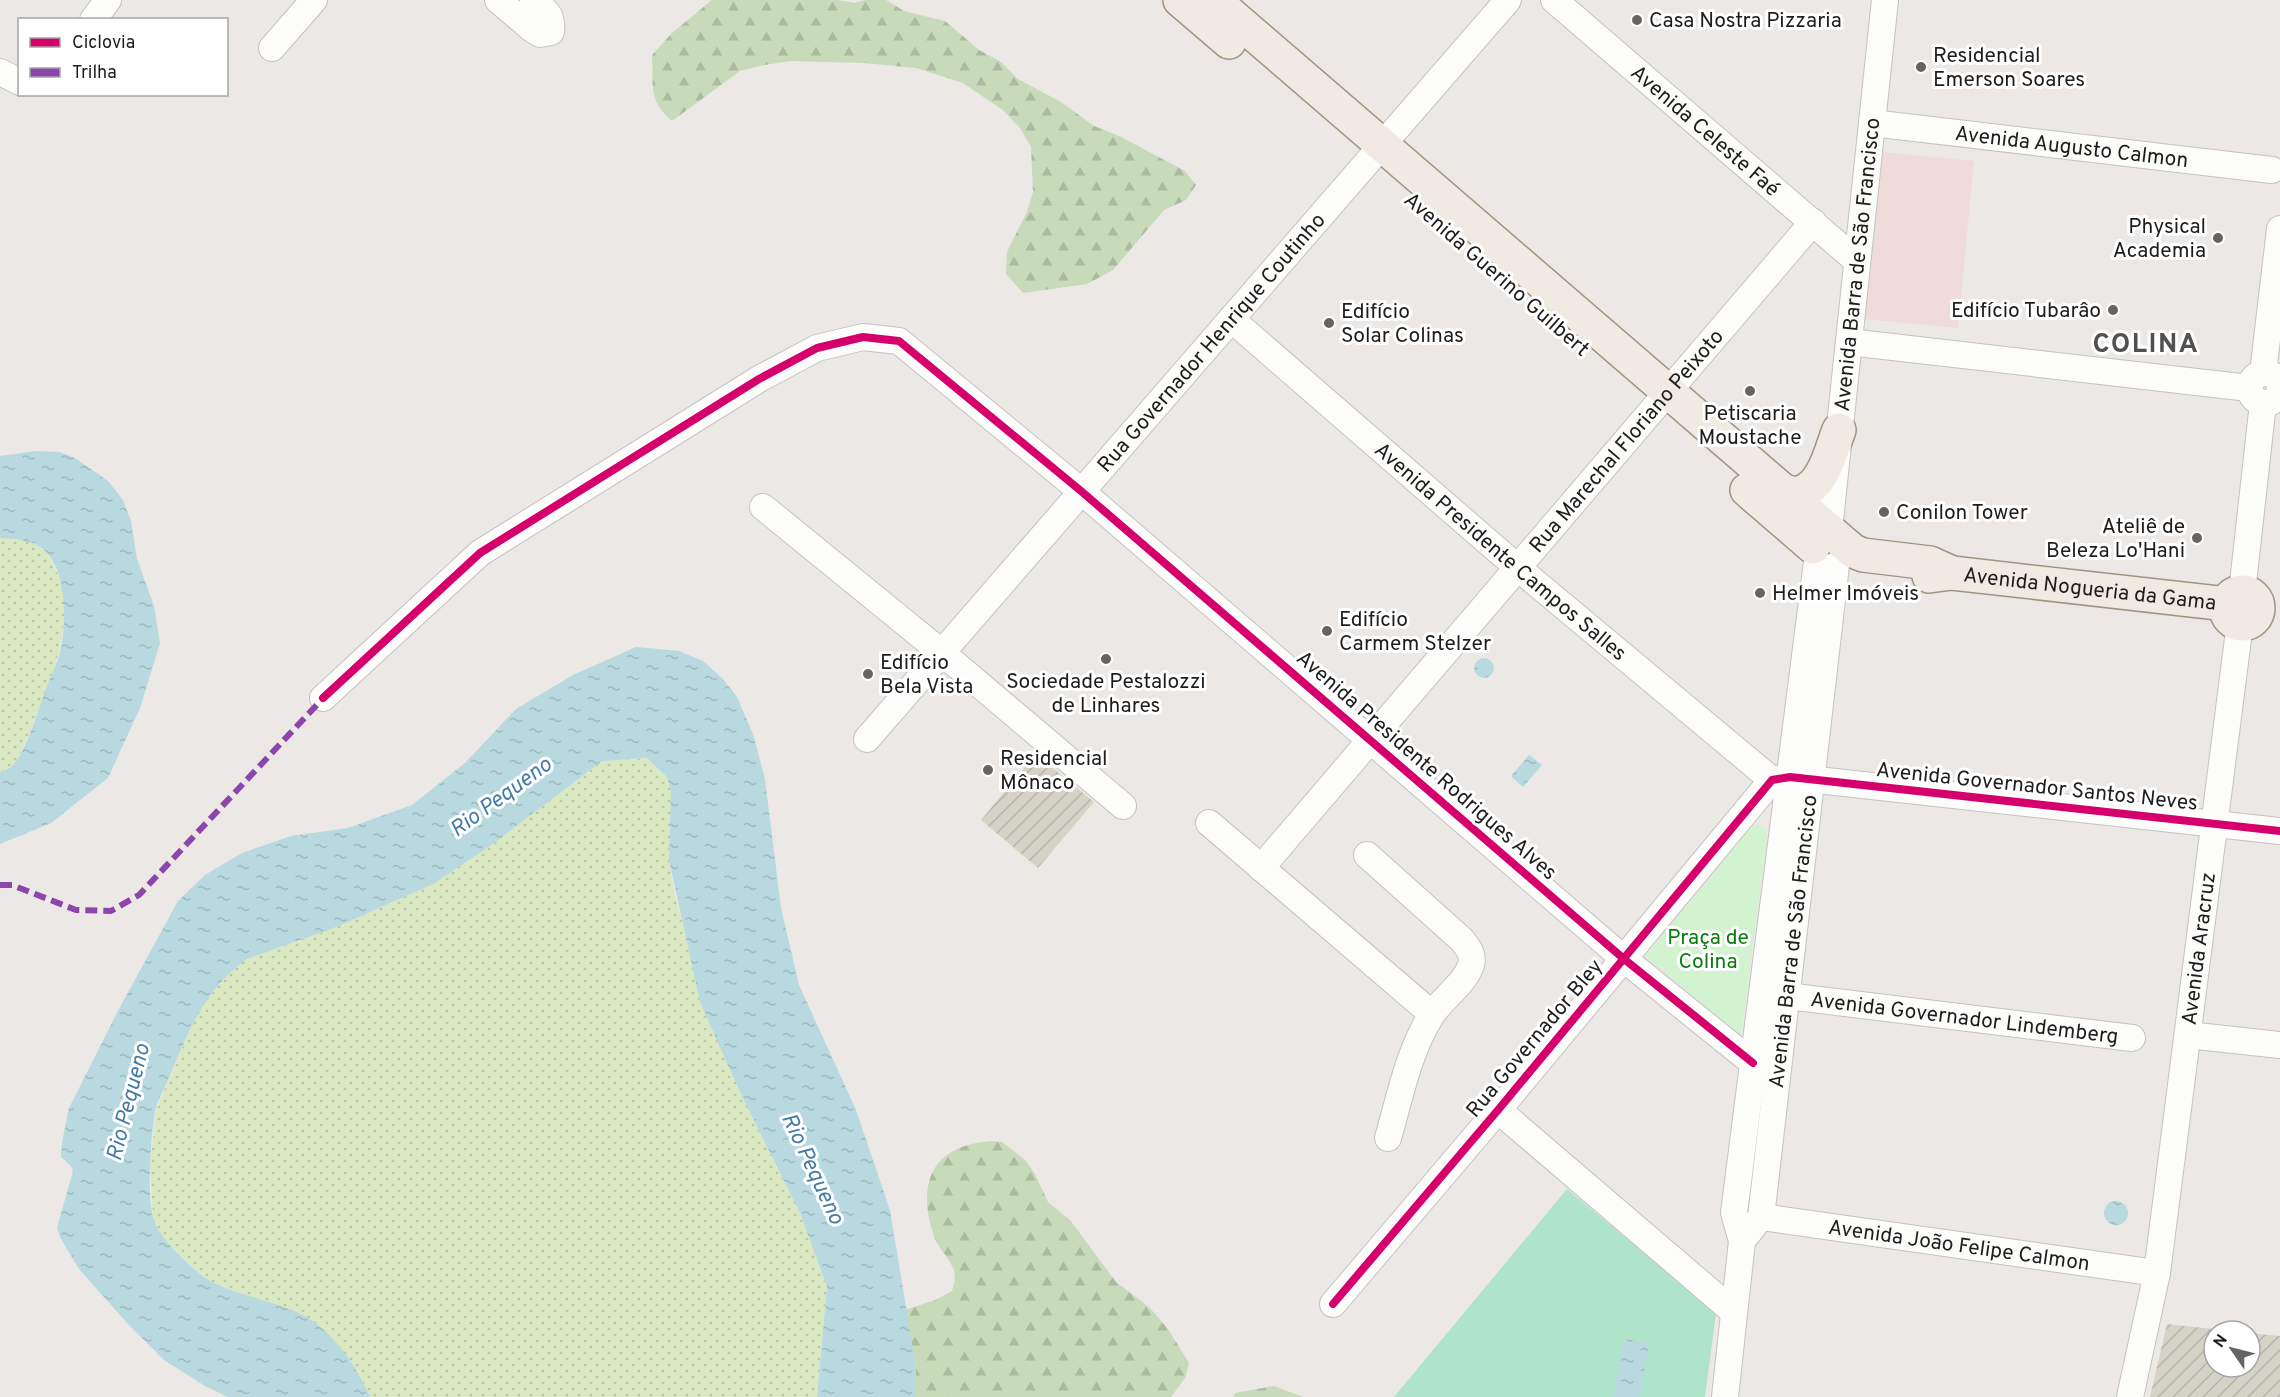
<svg xmlns="http://www.w3.org/2000/svg" width="2280" height="1397" font-family="Overpass,sans-serif">
  <defs>
    <pattern id="construction-furrows" width="10" height="10" patternUnits="userSpaceOnUse" patternTransform="scale(1.5)"><rect width="10" height="10" fill="#d5d3c6"/><path d="M-1 1l2-2M0 10L10 0M9 11l2-2" fill="none" stroke="#b6b5aa"/></pattern>
    <pattern id="grass-dots" width="8" height="8" patternUnits="userSpaceOnUse" patternTransform="scale(1.5)"><rect width="8" height="8" fill="#dae9c2"/><path d="M2 2h.1M6 6h.1" fill="none" stroke="#bbc7a6" stroke-width="1.8" stroke-linecap="round"/></pattern>
    <pattern id="forest-firs" width="22" height="20" patternUnits="userSpaceOnUse" patternTransform="scale(1.5)"><rect width="22" height="20" fill="#c7daba"/><path d="M5 1l3.5 6h-7zM16 11l3.5 6h-7z" fill="#aabb9f"/></pattern>
    <pattern id="water-ripples" width="26" height="14" patternUnits="userSpaceOnUse" patternTransform="scale(1.5)"><rect width="26" height="14" fill="#b7d9df"/><path d="M2 4q2-2 4 0t4 0M15 11q2-2 4 0t4 0" fill="none" stroke="#9dbabf"/></pattern>
  </defs>
  <rect width="100%" height="100%" fill="#ebe8e5"/>
  <polygon fill="#eedbda" points="1880,152 1974,161 1958,328 1864,319"/>
  <g fill="url(#construction-furrows)">
    <polygon points="1036,754 1094,802 1038,868 981,820"/>
    <polygon points="2167,1324 2232,1331 2214,1331 2214,1367 2250,1367 2250,1333 2280,1336 2280,1397 2150,1397"/>
  </g>
  <g fill="url(#grass-dots)">
    <path d="M0,538C13,539 34,540 44,550C49,555 52,563 56,570C82,625 40,707 18,759L14,765L0,772Z"/>
    <polygon points="647,758 667,777 672,791 669,860 674,892 687,939 739,1090 800,1213 827,1287 817,1397 370,1397 364,1384 317,1324 300,1315 215,1284 187,1264 161,1235 153,1219 150,1167 156,1109 194,1021 207,998 235,967 247,959 339,926 433,884 490,846 602,761"/>
  </g>
  <g fill="url(#forest-firs)">
    <path d="M712,0H837L855,3L865,0H886L904,11L945,21L979,50L1001,62L1018,79L1061,102L1094,126L1121,137L1185,171L1196,185L1186,200L1164,210L1113,270L1087,284L1023,293L1006,274L1007,252L1027,212L1033,192L1031,147L1020,128L1004,111L963,83L916,68L864,63L791,61L764,65L740,71L672,121C647,99 654,85 652,55L672,33Z"/>
    <path d="M990,1141L1002,1142L1025,1160L1035,1174L1048,1202L1070,1220L1116,1282L1149,1307L1168,1329L1189,1363L1185,1378L1171,1397H916V1368L905,1310L935,1300L952,1291C953,1287 955,1281 955,1277C955,1262 938,1250 934,1236C916,1183 932,1146 990,1141Z"/>
    <polygon points="1274,1386 1303,1397 1233,1397 1235,1393"/>
  </g>
  <polygon fill="#d2f2d0" points="1758,824 1766,829 1767,836 1741,1036 1645,956 1752,826"/>
  <polygon fill="#afe3ca" points="1567,1189 1716,1313 1705,1397 1394,1397"/>
  <g fill="url(#water-ripples)">
    <path d="M36,451L59,452L75,458L108,481L123,500L131,521L137,559L154,606L160,643L140,708L108,778L51,823L0,844V772C4,770 9,769 12,766C23,758 39,709 44,695C48,681 55,669 59,656C67,627 68,572 44,550C34,540 14,539 0,538V456Z"/>
    <path d="M636,647L679,651L703,661L723,679L737,697L753,734L765,779L781,908L799,985L856,1110L890,1210L916,1368V1397H817L827,1287L800,1213L739,1090L700,1002L669,860L671,791L667,777L647,758L602,761L490,846L433,884L339,926L247,959C203,990 188,1034 167,1082C163,1091 157,1102 155,1111C151,1137 146,1195 154,1220C160,1240 197,1275 216,1284C246,1298 291,1304 317,1324C341,1343 358,1370 370,1397H228L205,1386L164,1360L128,1324L79,1269L61,1239L57,1228L73,1171L71,1166L61,1157L62,1142L69,1108L120,1007L178,901L205,875L242,853L291,836L348,828L412,805L465,763L516,709L573,675Z"/>
    <circle cx="1484" cy="668" r="10"/>
    <polygon points="1529,755 1542,765 1523,787 1511,776"/>
    <circle cx="2116" cy="1213" r="12"/>
    <polygon points="1623,1339 1649,1343 1640,1397 1614,1397"/>
  </g>
  <g fill="none" stroke-linecap="round" stroke-linejoin="round">
    <defs>
      <g id="minor">
        <path d="M498,0L532,29L540,34L551,32C553,14 546,11 533,0"/>
        <path id="s1" d="M1554,0L1857,261"/>
        <polyline points="93,20 108,0"/>
        <polyline points="272,48 314,0"/>
        <polyline points="0,72 20,82"/>
        <path id="s2" d="M1872,123L2272,170"/>
        <path id="s3" d="M1231,319L1518,568L1772,780"/>
        <polyline points="1849,342 2249,388"/>
        <circle cx="2265" cy="388" r="15"/>
        <polyline points="2263,373 2280,229"/>
        <polyline points="763,507 941,652 1123,806"/>
        <path id="s4" d="M1829,530L1885,0"/>
        <polyline points="2242,592 2263,403"/>
        <polyline points="323,698 480,553 759,379 817,348 863,337 899,341 1081,491 1624,959 1753,1063"/>
        <path id="s5" d="M867,739L1508,0"/>
        <polyline points="1209,823 1432,1014"/>
        <path d="M1367,855L1462,940C1468,948 1474,954 1471,965C1464,985 1442,998 1431,1016C1408,1053 1400,1097 1388,1138"/>
        <path id="s6" d="M1261,868L1813,222"/>
        <path id="s7" d="M1771,994L2132,1038"/>
        <polyline points="2188,1035 2280,1045"/>
        <polyline points="1498,1110 1734,1312"/>
        <path id="s8" d="M1761,1217L2157,1273"/>
        <path id="s9" d="M1742,1241L1761,1217L1836,565"/>
        <polyline points="1333,1304 1498,1110 1772,780 1790,777 2280,831"/>
        <polyline points="1725,1397 1742,1241 1734,1213 1817,562"/>
        <path id="s10" d="M2130,1397L2157,1273L2240,623"/>
      </g>
      <g id="major">
        <polyline points="1180,0 1229,42"/>
        <polyline points="1214,0 1853,551 1863,555 1930,563 1952,573"/>
        <polyline points="1747,490 1813,547"/>
        <path d="M1784,491C1788,492 1794,494 1798,493C1823,489 1831,450 1839,430"/>
        <path id="s11" d="M1929,576L1952,573L2227,604"/>
        <circle cx="2242" cy="608" r="16"/>
      </g>
    </defs>
    <use href="#minor" stroke="#c4c3c1" stroke-width="28"/>
    <use href="#major" stroke="#a19481" stroke-width="36"/>
    <use href="#minor" stroke="#fcfcfb" stroke-width="26"/>
    <use href="#major" stroke="#f0eae3" stroke-width="33"/>
    <polyline stroke="#8e44ad" stroke-width="6" stroke-dasharray="12 6" stroke-linecap="butt" points="0,885 12,885 76,910 111,911 139,895 327,694"/>
    <defs>
      <g id="cycleway">
        <polyline points="323,698 480,553 759,379 817,348 863,337 899,341 1081,491 1624,959 1753,1063"/>
        <polyline points="1333,1304 1498,1110 1772,780 1790,777 2280,831"/>
      </g>
    </defs>
    <use href="#cycleway" stroke="#fff" stroke-width="11"/>
    <use href="#cycleway" stroke="#d6006c" stroke-width="8"/>
  </g>
  <g fill="#656463" stroke="#fff" stroke-width="2">
    <circle cx="1637" cy="20" r="6"/>
    <circle cx="1921" cy="67" r="6"/>
    <circle cx="2218" cy="238" r="6"/>
    <circle cx="2113" cy="310" r="6"/>
    <circle cx="1329" cy="323" r="6"/>
    <circle cx="1750" cy="391" r="6"/>
    <circle cx="1884" cy="512" r="6"/>
    <circle cx="2197" cy="538" r="6"/>
    <circle cx="1760" cy="593" r="6"/>
    <circle cx="1327" cy="631" r="6"/>
    <circle cx="1106" cy="659" r="6"/>
    <circle cx="868" cy="674" r="6"/>
    <circle cx="988" cy="770" r="6"/>
  </g>
  <g text-anchor="middle" stroke-width="6" stroke-linejoin="round" paint-order="stroke">
    <g font-size="21" fill="#1d1d1d" stroke="#fff" text-anchor="start">
      <text x="1649" y="27">Casa Nostra Pizzaria</text>
      <text x="1933" y="62">Residencial<tspan x="1933" dy="24">Emerson Soares</tspan></text>
      <text x="2206" y="233" text-anchor="end">Physical<tspan x="2206" dy="24">Academia</tspan></text>
      <text x="2101" y="317" text-anchor="end">Edifício Tubarâo</text>
      <text x="1341" y="318">Edifício<tspan x="1341" dy="24">Solar Colinas</tspan></text>
      <text x="1750" y="420" text-anchor="middle">Petiscaria<tspan x="1750" dy="24">Moustache</tspan></text>
      <text x="1896" y="519">Conilon Tower</text>
      <text x="2185" y="533" text-anchor="end">Ateliê de<tspan x="2185" dy="24">Beleza Lo'Hani</tspan></text>
      <text x="1772" y="600">Helmer Imóveis</text>
      <text x="1339" y="626">Edifício<tspan x="1339" dy="24">Carmem Stelzer</tspan></text>
      <text x="880" y="669">Edifício<tspan x="880" dy="24">Bela Vista</tspan></text>
      <text x="1106" y="688" text-anchor="middle">Sociedade Pestalozzi<tspan x="1106" dy="24">de Linhares</tspan></text>
      <text x="1000" y="765">Residencial<tspan x="1000" dy="24">Mônaco</tspan></text>
    </g>
    <g font-size="21" fill="#1d1d1d" stroke="#fff">
      <text dy="7" stroke="none"><textPath href="#s1" startOffset="200">Avenida Celeste Faé</textPath></text>
      <text dy="7" stroke="none"><textPath href="#s2" startOffset="201">Avenida Augusto Calmon</textPath></text>
      <text dy="7" stroke="none"><textPath href="#s4" startOffset="267">Avenida Barra de São Francisco</textPath></text>
      <text transform="translate(1497 274) rotate(41)" y="7">Avenida Guerino Guilbert</text>
      <text dy="7" stroke="none"><textPath href="#s5" startOffset="525">Rua Governador Henrique Coutinho</textPath></text>
      <text dy="7" stroke="none"><textPath href="#s6" startOffset="562">Rua Marechal Floriano Peixoto</textPath></text>
      <text dy="7" stroke="none"><textPath href="#s3" startOffset="356">Avenida Presidente Campos Salles</textPath></text>
      <text dy="7" stroke="none"><textPath href="#s11" startOffset="162">Avenida Nogueria da Gama</textPath></text>
      <text transform="translate(1427 765) rotate(41)" y="7">Avenida Presidente Rodrigues Alves</text>
      <text transform="translate(2037 786) rotate(6)" y="7">Avenida Governador Santos Neves</text>
      <text dy="7" stroke="none"><textPath href="#s9" startOffset="308">Avenida Barra de São Francisco</textPath></text>
      <text dy="7" stroke="none"><textPath href="#s10" startOffset="454">Avenida Aracruz</textPath></text>
      <text dy="7" stroke="none"><textPath href="#s7" startOffset="195">Avenida Governador Lindemberg</textPath></text>
      <text transform="translate(1534 1038) rotate(-50)" y="7">Rua Governador Bley</text>
      <text dy="7" stroke="none"><textPath href="#s8" startOffset="200">Avenida João Felipe Calmon</textPath></text>
    </g>
    <g font-size="21" fill="#097c0c" stroke="#fff">
      <text x="1708" y="944">Praça de<tspan x="1708" dy="24">Colina</tspan></text>
    </g>
    <g font-size="22" font-style="italic" fill="#457ba5" stroke="#fff">
      <text transform="translate(500 796) rotate(-36)" y="8">Rio Pequeno</text>
      <text transform="translate(127 1102) rotate(-76)" y="8">Rio Pequeno</text>
      <text transform="translate(814 1168) rotate(65)" y="8">Rio Pequeno</text>
    </g>
    <g font-size="27" font-weight="bold" letter-spacing="1.5" fill="#505050" stroke="#fff">
      <text x="2146" y="352">COLINA</text>
    </g>
  </g>
  <rect x="18" y="18" width="210" height="78" fill="#ffffff" stroke="#a5a5a5" stroke-width="1.5"/>
  <rect x="30" y="38" width="30" height="9" fill="#d6006c" stroke="#a5a5a5" stroke-width="1.5"/>
  <text x="72" y="48" font-size="18" fill="#1d1d1d">Ciclovia</text>
  <rect x="30" y="68" width="30" height="9" fill="#8e44ad" stroke="#a5a5a5" stroke-width="1.5"/>
  <text x="72" y="78" font-size="18" fill="#1d1d1d">Trilha</text>
  <g transform="translate(2232 1349) rotate(305)"><circle r="28" fill="#ffffff" stroke="#a5a5a5" stroke-width="1.5"/>
  <path d="M0-4.5L10 22L0 15L-10 22Z" fill="#656463"/>
  <text y="-9" font-size="16" font-weight="bold" text-anchor="middle" fill="#1d1d1d">N</text>
  </g>
</svg>
